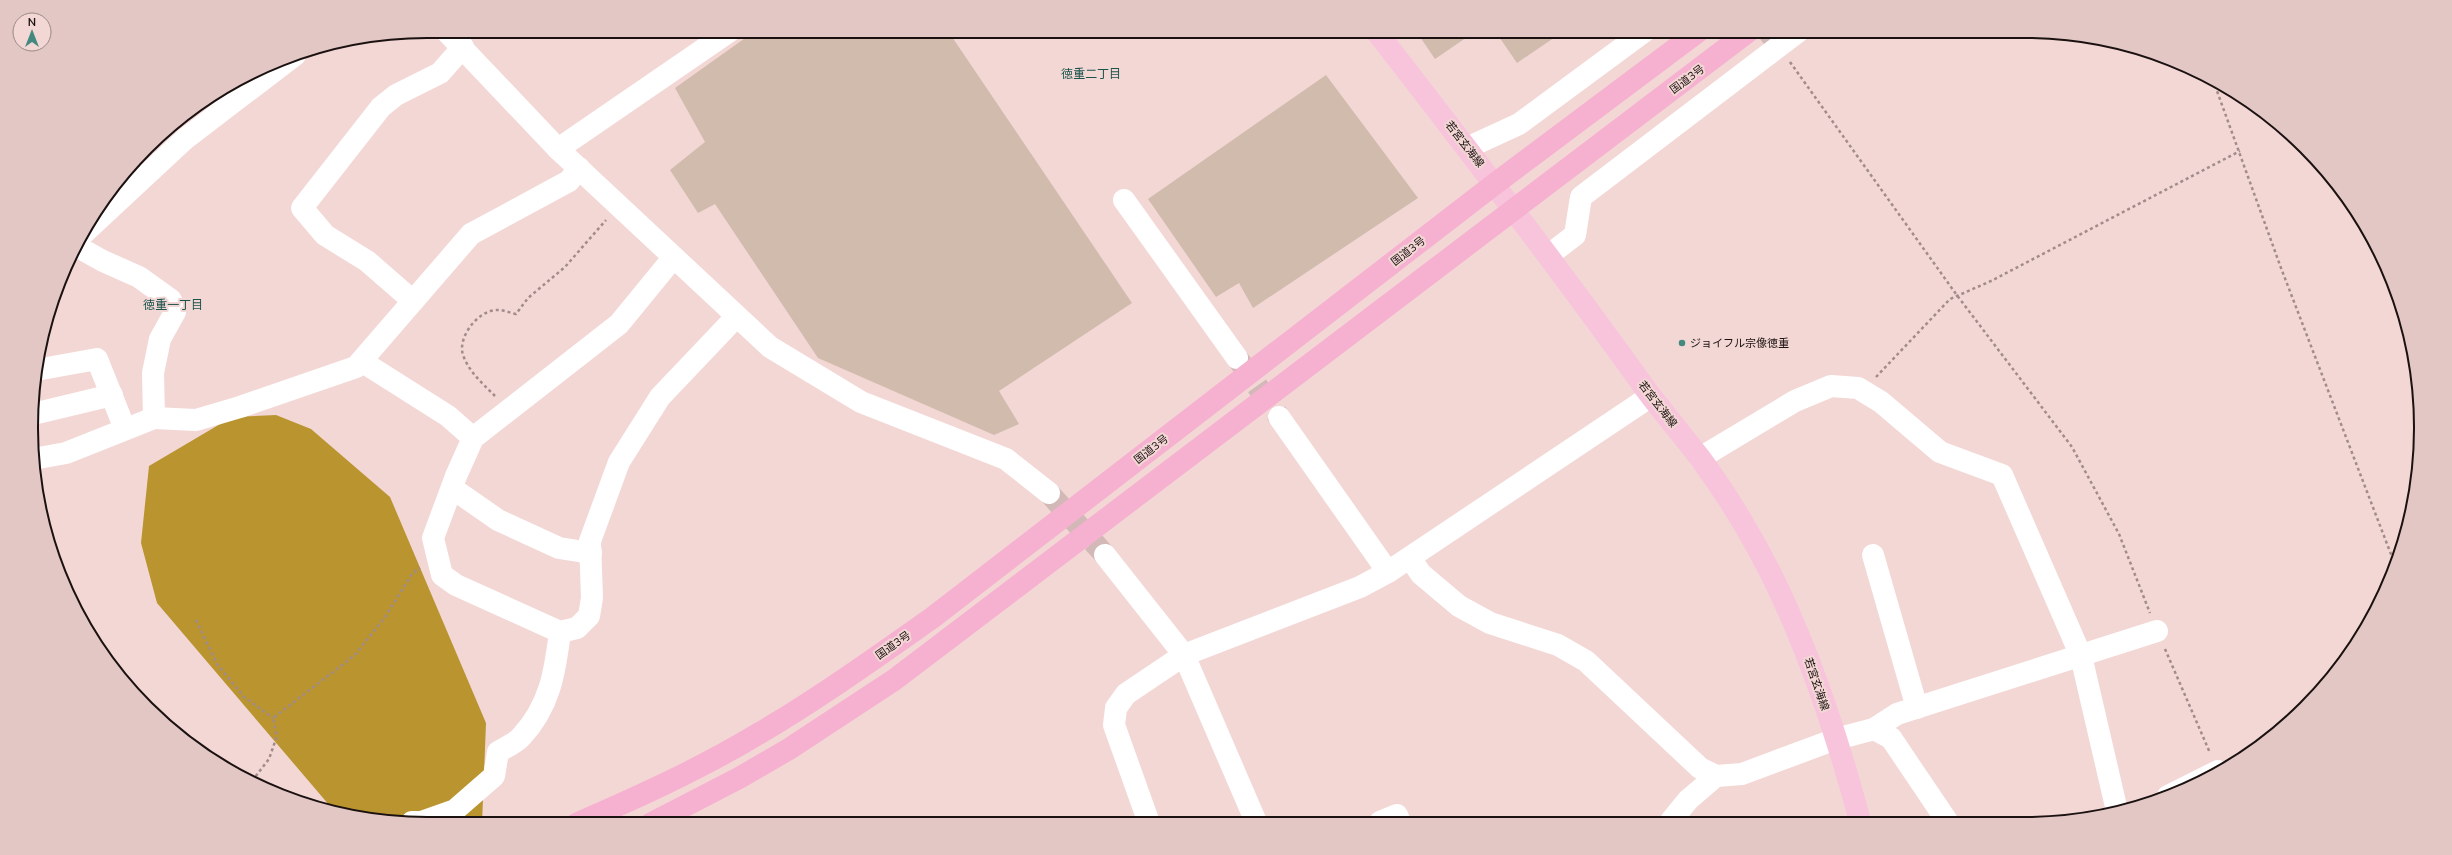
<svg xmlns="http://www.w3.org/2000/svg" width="2452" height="855" font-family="Mulish,'Noto Sans JP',sans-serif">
  <rect width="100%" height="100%" fill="#f3d7d5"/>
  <polygon fill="#b9942f" points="276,415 311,429 390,497 486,723 482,824 427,824 335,812 157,603 141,543 149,466 232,417"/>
  <g fill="#d1bbad">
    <polygon points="755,31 948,31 1132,303 999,391 1019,424 994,435 818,358 715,204 698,213 670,170 705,142 675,88"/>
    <polygon points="1416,31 1476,31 1435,59"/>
    <polygon points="1495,31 1564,31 1517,63"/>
    <polygon points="1326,75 1418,198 1253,308 1239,283 1216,297 1148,199"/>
  </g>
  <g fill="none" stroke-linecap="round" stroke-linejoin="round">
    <g stroke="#d2b9b7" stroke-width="22" stroke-dasharray="22 11" stroke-linecap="butt">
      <polyline points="1768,31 1779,46"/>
      <polyline points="1238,359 1279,417"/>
      <polyline points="1049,493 1105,555"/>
    </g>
    <g stroke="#a18c8b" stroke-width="2.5" stroke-dasharray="3 3" stroke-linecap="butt">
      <polyline points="1790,62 1956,294 2072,447 2119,534 2150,613"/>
      <polyline points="2213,80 2281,268 2394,562"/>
      <polyline points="1876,377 1950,299 1991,281 2240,151"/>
      <path d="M495,396C483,384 469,372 463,355C457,337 479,309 498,310C504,310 510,313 516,314L528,298L565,267L606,220"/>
      <polyline points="196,620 217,664 244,697 273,718"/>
      <polyline points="2165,649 2210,753"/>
      <polyline points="252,781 269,759 277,736 273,718 355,655 385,617 412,574 420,568"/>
    </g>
    <g stroke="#fff" stroke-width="22">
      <polyline points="446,31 558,149 770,347 861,402 1006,459 1049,493"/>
      <polyline points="1469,147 1519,124 1645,31"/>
      <polyline points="558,149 730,31"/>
      <polyline points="1124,200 1237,358"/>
      <polyline points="84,233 185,139 295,55"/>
      <polyline points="1549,255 1575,235 1581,197 1799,31"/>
      <polyline points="673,258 619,324 473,438 456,476 433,538 442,575 456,585 560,632 577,628 589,616 592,598 590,541 619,462 660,397 736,317"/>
      <polyline points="413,301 367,261 325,235 302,208 381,107 396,95 440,73 463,47"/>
      <polyline points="369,366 448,416 473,438"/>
      <polyline points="36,370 97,359 125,429"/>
      <polyline points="33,414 112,395"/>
      <polyline points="1279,417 1388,572"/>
      <polyline points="154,418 196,420 240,407 356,367 471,234 569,181 579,168"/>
      <polyline points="1700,458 1795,401 1831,386 1858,388 1881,402 1940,452 2002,475 2081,656 2117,811"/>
      <polyline points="33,459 66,453 154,418 153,373 160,339 175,312 171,300 139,277 103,261 76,246"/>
      <polyline points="452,488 498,520 559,548 591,553"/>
      <polyline points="1105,555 1184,655 1256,822"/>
      <polyline points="1873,555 1917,708"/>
      <polyline points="1410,558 1421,574 1459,606 1490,623 1558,645 1586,661 1700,768 1716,776 1742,774 1836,739"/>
      <polyline points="1874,729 1897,714 2157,631"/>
      <polyline points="2168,796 2218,771"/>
      <polyline points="1671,821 1688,800 1716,776"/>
      <path d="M412,822H421L455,810L494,776L498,752C506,747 516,743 521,737C550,706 555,672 560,632"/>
      <polyline points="1380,822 1397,815 1400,822"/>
      <polyline points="1149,823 1114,725 1116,708 1126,694 1184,655 1360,587 1388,572 1651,396"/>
    </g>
    <polyline stroke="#fff" stroke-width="22" points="1836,739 1874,729 1891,738 1947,821"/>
    <path stroke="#f8c4dc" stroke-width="22" d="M1376,31C1467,148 1556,264 1642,384C1660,409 1681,433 1700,458C1726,493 1749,531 1769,570C1809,649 1837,735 1860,821"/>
    <g stroke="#f6b0d0" stroke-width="22">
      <path d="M576,824C638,797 700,769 758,734C818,699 875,658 932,618L1496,183L1699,31"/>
      <polyline points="650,824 739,778 789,749 894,680 1749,31"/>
    </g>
  </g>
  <circle fill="#44897f" stroke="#f3d7d5" stroke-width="1.5" cx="1682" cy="343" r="4"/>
  <g text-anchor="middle" stroke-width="4" stroke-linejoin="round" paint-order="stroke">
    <g font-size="11" fill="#1a1110" stroke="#f3d7d5">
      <text transform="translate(1687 79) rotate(-37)" y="4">国道3号</text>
      <text transform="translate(1465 144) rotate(52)" y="4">若宮玄海線</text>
      <text transform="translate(1408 251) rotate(-38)" y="4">国道3号</text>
      <text transform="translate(1658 404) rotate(52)" y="4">若宮玄海線</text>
      <text transform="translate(1151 449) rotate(-38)" y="4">国道3号</text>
      <text transform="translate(893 645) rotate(-35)" y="4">国道3号</text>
      <text transform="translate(1817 684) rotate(71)" y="4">若宮玄海線</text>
    </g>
    <g font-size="11" fill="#1a1110" stroke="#f3d7d5" text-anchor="start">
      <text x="1690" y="347">ジョイフル宗像徳重</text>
    </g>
    <g font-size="12" fill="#1a534c" stroke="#f3d7d5">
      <text x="1091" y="78">徳重二丁目</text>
      <text x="173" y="309">徳重一丁目</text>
    </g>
  </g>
  <path d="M0 0H2452V855H0ZM427 38H2025A389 389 0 0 1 2414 427V428A389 389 0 0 1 2025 817H427A389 389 0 0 1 38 428V427A389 389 0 0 1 427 38Z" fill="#e2c7c5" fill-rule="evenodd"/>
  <path fill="none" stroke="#1a1110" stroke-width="2" d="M427 38H2025A389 389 0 0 1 2414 427V428A389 389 0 0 1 2025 817H427A389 389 0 0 1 38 428V427A389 389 0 0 1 427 38Z"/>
  <g transform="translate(32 32)"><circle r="19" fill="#f3d7d5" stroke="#9c8886"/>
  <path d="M0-3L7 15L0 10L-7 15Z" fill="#44897f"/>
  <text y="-6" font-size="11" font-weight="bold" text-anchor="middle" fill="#1a1110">N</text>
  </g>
</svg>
